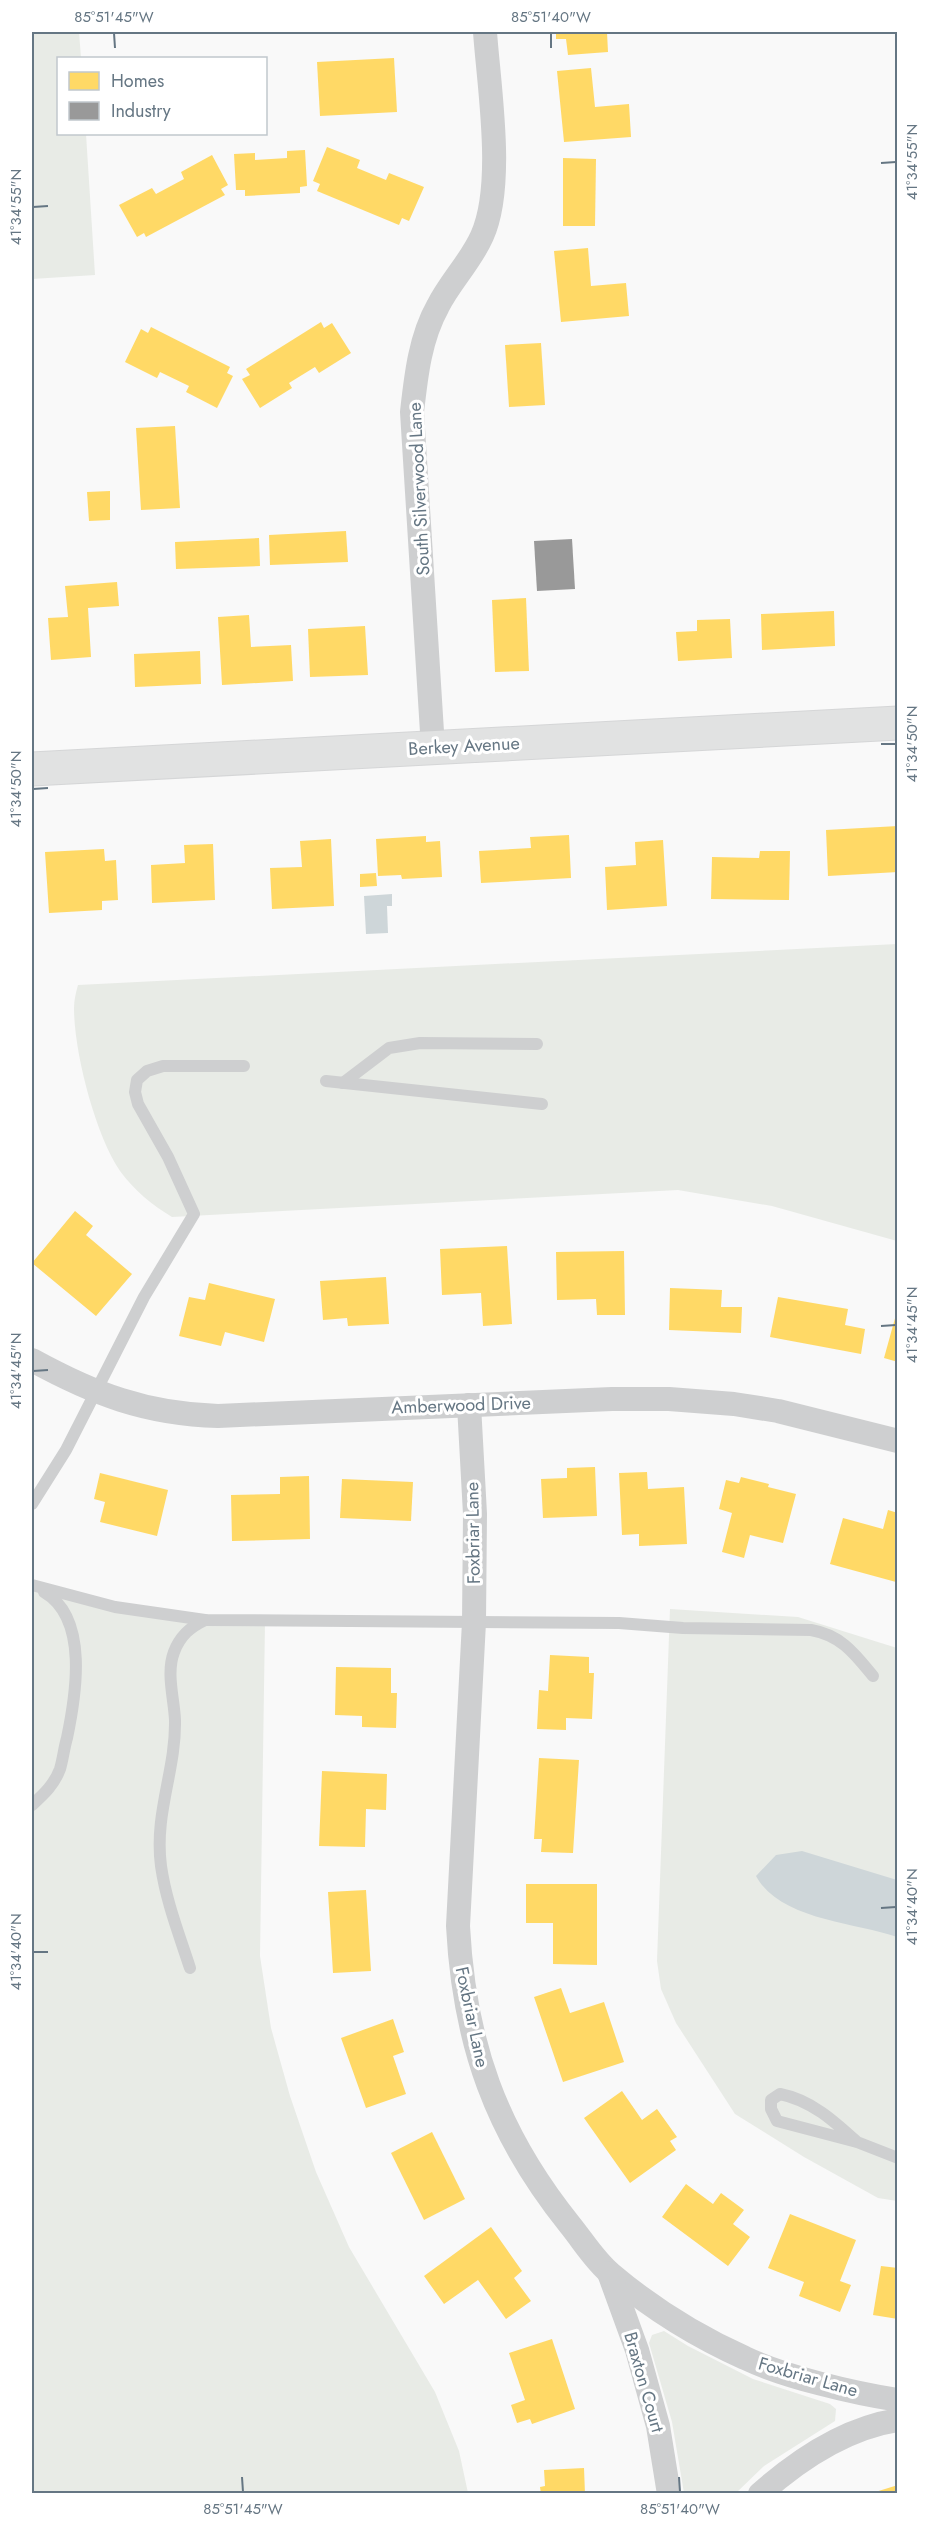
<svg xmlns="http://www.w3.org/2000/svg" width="929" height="2525" font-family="Jost,sans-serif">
  <rect width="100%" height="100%" fill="#f9f9f9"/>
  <g fill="#e8ebe6">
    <polygon points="32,32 79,32 81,58 58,58 58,134 86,134 95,275 32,279"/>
    <path d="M897,944V1241L772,1206L678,1190L172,1217C152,1205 134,1190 120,1171C95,1134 74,1052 74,1008C74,1000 76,992 78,985Z"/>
    <polygon points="32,1585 115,1607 265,1622 260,1956 271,2028 290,2096 316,2172 349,2247 435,2392 459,2451 468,2493 32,2493"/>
    <polygon points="670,1609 798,1617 897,1648 897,2201 878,2198 804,2157 735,2114 676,2023 661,1989 657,1961"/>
    <polygon points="664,2331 688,2346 753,2379 830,2404 836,2409 835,2421 764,2466 736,2493 684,2493 672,2422 649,2343 652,2335"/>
  </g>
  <g fill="#ced6d9">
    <polygon points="392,894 392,906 387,906 388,933 366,934 364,896"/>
    <path d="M802,1851L897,1880V1937C854,1922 780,1920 756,1876L776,1855Z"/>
  </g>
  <g fill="#ffd966">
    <polygon points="556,32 607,32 608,52 568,55 566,39 556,39"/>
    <polygon points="394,58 397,112 320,116 317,62"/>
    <polygon points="591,68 595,107 629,104 631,137 564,142 557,71"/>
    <polygon points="327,147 360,160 357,168 386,180 389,173 424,187 409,221 402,218 399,225 317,191 320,184 313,181"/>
    <polygon points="305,150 307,186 300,187 300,193 245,196 245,190 236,190 234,154 255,153 255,160 287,158 287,151"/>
    <polygon points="212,155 228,185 221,189 225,195 146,237 144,233 137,237 119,205 152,188 156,194 184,179 181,172"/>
    <polygon points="563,158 596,159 595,226 563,226"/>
    <polygon points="588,248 591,286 626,283 629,316 561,322 554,251"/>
    <polygon points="321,322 324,328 332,323 351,353 319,373 315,367 289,383 292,388 260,408 242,379 250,375 246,369"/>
    <polygon points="151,327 230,367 227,373 233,376 217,408 186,392 189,386 160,372 157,378 125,362 141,329 148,333"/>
    <polygon points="541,343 545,405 509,407 505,345"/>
    <polygon points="175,426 180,508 141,510 136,428"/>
    <polygon points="110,491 110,520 89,521 87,492"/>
    <polygon points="346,531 348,562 270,565 269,535"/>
    <polygon points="259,538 260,566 176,569 175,542"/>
    <polygon points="117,582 119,606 88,608 91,657 51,660 48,618 68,617 65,586"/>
    <polygon points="526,598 529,671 495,672 492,600"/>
    <polygon points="834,611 835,646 762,650 761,614"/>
    <polygon points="249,615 251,647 291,645 293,681 222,685 218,617"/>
    <polygon points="730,619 732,658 678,661 676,632 697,631 697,620"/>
    <polygon points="365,626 368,675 310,677 308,629"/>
    <polygon points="200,651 201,684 135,687 134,654"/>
    <polygon points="898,826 898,872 828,876 826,830"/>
    <polygon points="569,835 571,878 481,883 479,851 531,848 530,837"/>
    <polygon points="426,836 426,842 440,841 442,877 402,879 401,875 378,876 376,839"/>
    <polygon points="331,839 334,906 272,909 270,868 302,867 300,841"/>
    <polygon points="663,840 667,906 607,910 605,867 636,865 635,842"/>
    <polygon points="213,844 215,900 152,903 151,865 185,863 184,845"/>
    <polygon points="104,849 105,861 116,860 118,900 102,901 102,910 49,913 45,852"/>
    <polygon points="760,851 790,851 789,900 711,899 712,857 759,858"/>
    <polygon points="376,873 377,886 360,887 360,874"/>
    <polygon points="75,1211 93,1226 86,1235 132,1274 96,1316 32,1263"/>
    <polygon points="507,1246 512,1324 483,1326 481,1293 442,1295 440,1249"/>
    <polygon points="624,1251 625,1315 597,1315 596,1299 557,1300 556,1252"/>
    <polygon points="386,1277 389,1324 348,1326 347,1318 323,1320 320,1281"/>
    <polygon points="209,1283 275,1299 264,1342 225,1332 221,1346 179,1336 189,1297 205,1300"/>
    <polygon points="670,1288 722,1290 721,1307 742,1307 741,1333 669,1330"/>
    <polygon points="778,1297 848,1309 845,1325 865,1329 861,1354 770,1337"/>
    <polygon points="897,1311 898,1311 898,1362 884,1358"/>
    <polygon points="595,1467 597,1516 543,1518 541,1479 567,1478 567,1468"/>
    <polygon points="647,1472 648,1489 684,1487 687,1544 639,1546 639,1534 622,1535 619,1473"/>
    <polygon points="100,1473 168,1490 157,1536 100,1522 105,1502 94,1499"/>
    <polygon points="309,1476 310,1539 232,1541 231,1495 280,1494 280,1477"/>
    <polygon points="741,1477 769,1484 768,1487 796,1494 783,1543 750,1535 744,1558 722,1552 732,1513 719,1509 726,1480 739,1483"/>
    <polygon points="342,1479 413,1482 411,1521 340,1518"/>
    <polygon points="888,1510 898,1513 896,1582 830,1564 843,1518 883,1529"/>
    <polygon points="550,1655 589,1657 589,1673 594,1673 592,1719 566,1718 566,1730 537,1729 539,1690 548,1691"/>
    <polygon points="336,1667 391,1668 391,1693 397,1693 396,1728 362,1727 362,1716 335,1715"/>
    <polygon points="539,1758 579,1760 573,1853 541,1852 542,1839 534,1839"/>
    <polygon points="322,1771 387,1774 386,1810 366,1809 365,1847 319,1846"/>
    <polygon points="526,1884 597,1884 597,1965 553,1964 553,1923 526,1923"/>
    <polygon points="366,1890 371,1971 333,1973 328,1892"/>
    <polygon points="561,1988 570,2013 604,2002 624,2062 563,2082 534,1997"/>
    <polygon points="393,2019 404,2052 393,2056 406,2094 366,2108 341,2038"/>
    <polygon points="622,2091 642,2120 657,2109 677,2137 670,2141 676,2150 630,2183 584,2118"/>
    <polygon points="432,2132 465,2199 424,2220 391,2153"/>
    <polygon points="686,2184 713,2204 721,2193 744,2210 733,2224 750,2237 728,2266 662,2217"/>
    <polygon points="790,2214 856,2240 840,2281 851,2285 840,2312 799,2296 804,2282 768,2268"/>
    <polygon points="491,2227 522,2271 514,2278 531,2301 506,2319 478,2280 444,2304 424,2276"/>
    <polygon points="881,2266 898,2268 898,2319 873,2315"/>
    <polygon points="552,2339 575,2409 532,2424 530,2419 517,2423 511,2405 525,2400 509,2353"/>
    <polygon points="584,2468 585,2494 541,2494 540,2487 545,2486 544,2470"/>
    <polygon points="898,2485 898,2494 872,2494 872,2493"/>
  </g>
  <polygon fill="#999" points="572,539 575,589 537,591 534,541"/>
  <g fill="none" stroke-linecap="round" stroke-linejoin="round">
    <defs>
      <polyline id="secondary" points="32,769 898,723"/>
    </defs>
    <use href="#secondary" stroke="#d5d6d7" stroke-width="35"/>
    <g stroke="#cecfd0" stroke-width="12">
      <polyline points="326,1081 542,1104"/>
      <polyline points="343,1083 389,1048 420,1043 537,1044"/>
      <polyline points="32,1504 66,1450 144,1297 194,1214 168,1157 138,1104 135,1092 137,1080 147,1071 163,1066 244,1066"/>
      <path d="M32,1585L115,1607L205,1620L619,1623L683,1628L811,1630C841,1635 855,1654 873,1676"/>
      <path d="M32,1805C44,1794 54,1785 60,1769C63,1759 64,1748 67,1738C76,1695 89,1618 44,1592"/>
      <path d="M190,1968C179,1934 166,1901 161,1866C154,1813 176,1771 175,1720C174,1698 166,1673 174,1652C180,1636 190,1627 205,1620"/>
      <path d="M857,2142C834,2121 811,2100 780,2094L771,2100V2109L777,2121L857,2142L898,2158"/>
    </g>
    <g stroke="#cecfd0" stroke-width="24">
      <path d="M433,748L412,412C416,376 420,338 438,306C450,282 471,261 482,236C505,185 489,88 485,32"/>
      <path d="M32,1360C94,1394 146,1414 218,1416L612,1399H669L734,1404L778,1411L898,1441"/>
      <path d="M469,1405L475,1514L474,1622L458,1926C464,2043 496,2133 570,2225C583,2241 595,2261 611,2274C650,2307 698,2337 745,2358C785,2377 853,2393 898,2400"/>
      <polyline points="609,2273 637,2350 658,2426 669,2494"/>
      <path d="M760,2494C798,2460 846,2428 898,2420"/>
    </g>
    <use href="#secondary" stroke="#e1e2e2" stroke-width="33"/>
  </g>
  <path fill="none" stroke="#657683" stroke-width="2" d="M114,33L115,48M551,33V48M881,163L896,162M33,207L48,206M881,744H896M33,789L48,788M881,1326L896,1325M33,1371L48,1370M881,1908L896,1907M33,1952H48M242,2477L243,2492M679,2477L680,2492"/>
  <g text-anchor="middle" stroke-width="6" stroke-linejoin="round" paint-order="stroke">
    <g font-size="18" fill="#657683" stroke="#fff">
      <text transform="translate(419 489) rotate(-93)" y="6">South Silverwood Lane</text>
      <text transform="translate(464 746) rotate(-3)" y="6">Berkey Avenue</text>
      <text transform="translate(461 1405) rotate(-2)" y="6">Amberwood Drive</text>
      <text transform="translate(473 1533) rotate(-91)" y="6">Foxbriar Lane</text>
      <text transform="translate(472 2017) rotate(78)" y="6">Foxbriar Lane</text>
      <text transform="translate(808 2377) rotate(16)" y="6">Foxbriar Lane</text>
      <text transform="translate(644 2382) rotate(74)" y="6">Braxton Court</text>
    </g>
  </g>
  <rect width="929" height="2525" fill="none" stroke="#ffffff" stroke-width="66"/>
  <rect x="57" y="57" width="210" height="78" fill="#ffffff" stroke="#c1c8cd" stroke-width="1.5"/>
  <rect x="69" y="72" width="30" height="18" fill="#ffd966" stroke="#c1c8cd" stroke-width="1.5"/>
  <text x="111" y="87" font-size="18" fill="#657683">Homes</text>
  <rect x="69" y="102" width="30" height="18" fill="#999999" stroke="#c1c8cd" stroke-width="1.5"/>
  <text x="111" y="117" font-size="18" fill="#657683">Industry</text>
  <rect x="33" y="33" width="863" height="2459" fill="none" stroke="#657683" stroke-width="2"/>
  <g font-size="15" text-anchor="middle" fill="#657683">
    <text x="114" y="22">85°51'45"W</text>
    <text x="551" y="22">85°51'40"W</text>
    <text transform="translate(912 162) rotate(-90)" y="5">41°34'55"N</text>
    <text transform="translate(16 207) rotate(-90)" y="5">41°34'55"N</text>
    <text transform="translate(912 744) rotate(-90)" y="5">41°34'50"N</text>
    <text transform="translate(16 789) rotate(-90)" y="5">41°34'50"N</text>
    <text transform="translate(912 1325) rotate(-90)" y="5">41°34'45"N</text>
    <text transform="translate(16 1371) rotate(-90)" y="5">41°34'45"N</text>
    <text transform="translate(912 1907) rotate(-90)" y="5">41°34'40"N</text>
    <text transform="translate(16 1952) rotate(-90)" y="5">41°34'40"N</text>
    <text x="243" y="2514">85°51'45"W</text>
    <text x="680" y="2514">85°51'40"W</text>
  </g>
</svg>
